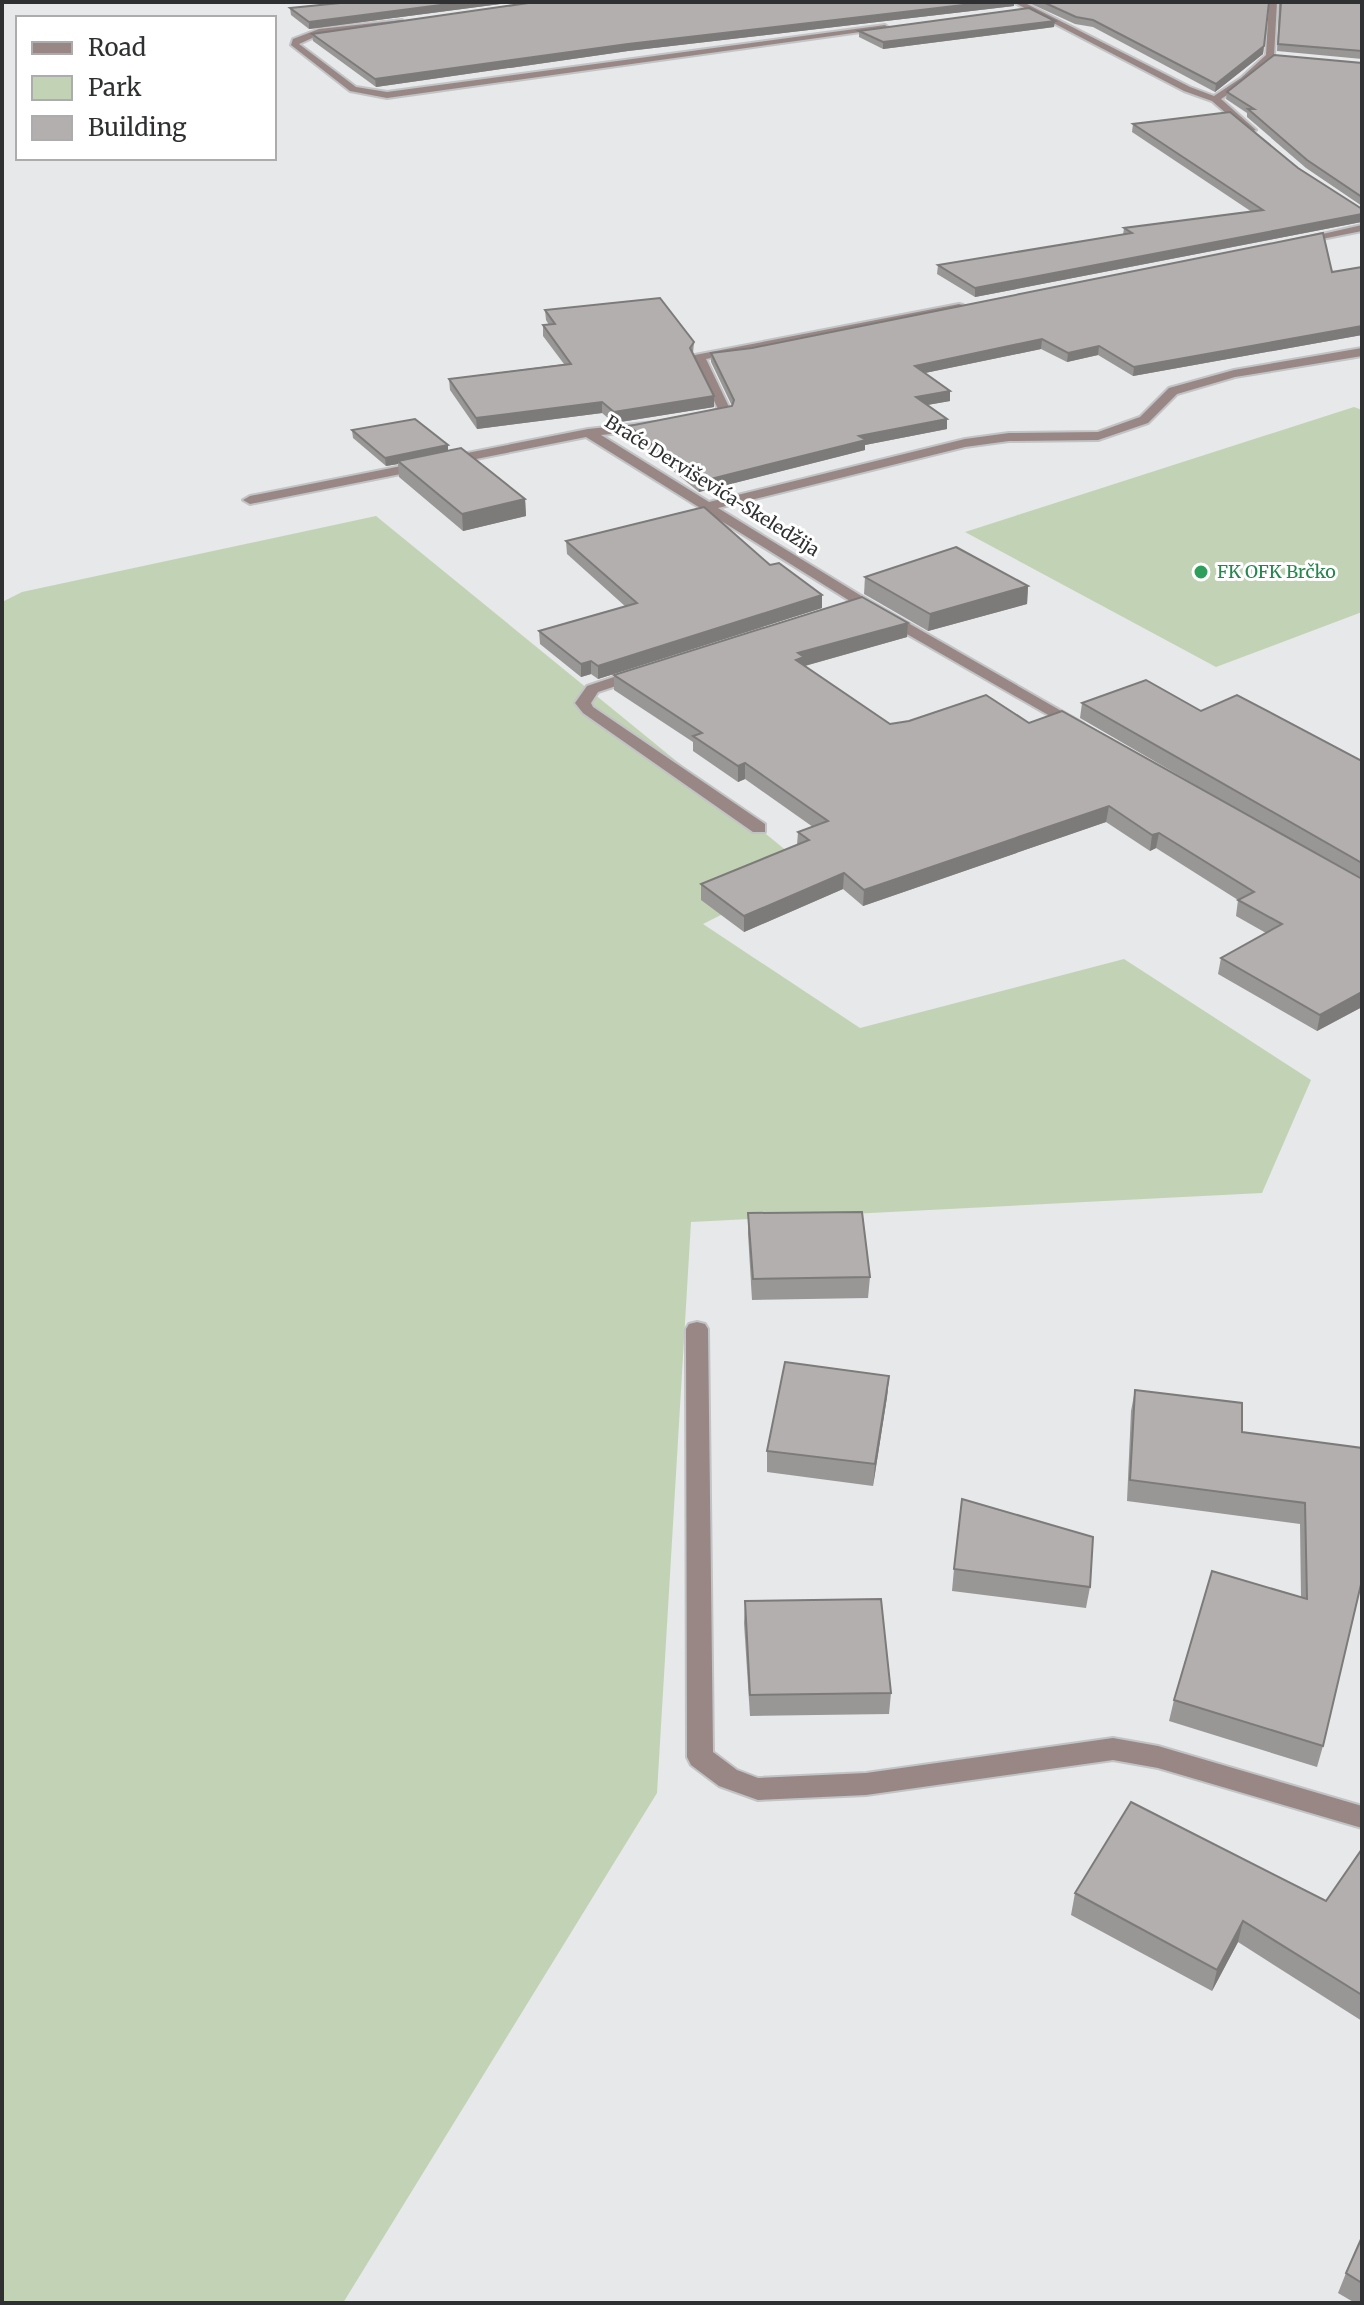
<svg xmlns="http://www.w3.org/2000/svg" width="1364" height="2305" font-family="Merriweather,serif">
  <rect width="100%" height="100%" fill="#e6e8ea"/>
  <g fill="#c2d3b5">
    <polygon points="1354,407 1362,410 1362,612 1216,667 965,532"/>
    <polygon points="376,516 810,870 703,924 860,1028 1124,959 1311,1080 1262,1193 691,1222 657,1793 343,2303 2,2303 2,602 22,592"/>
  </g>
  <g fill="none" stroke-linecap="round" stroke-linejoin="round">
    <defs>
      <g id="minor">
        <polygon points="1013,2 1023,2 1190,87 1214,96 1241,78 1266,55 1269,2 1277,2 1274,56 1247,82 1221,99 1256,130 1248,132 1212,101 1184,91"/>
        <polygon points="402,20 399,24 321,34 299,44 356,87 387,92 885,25 889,28 387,98 350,91 291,45 293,39 319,29"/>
        <polygon points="1362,225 1362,231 1297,244 1292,241"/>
        <polygon points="959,304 963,305 963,309 706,359 731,411 702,421 696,417 718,409 693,357 695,355"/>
        <polygon points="1362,348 1362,356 1235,377 1177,394 1148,423 1098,440 1009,441 965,447 718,508 868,600 1084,724 1084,730 1078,732 858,606 586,437 250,504 243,500 250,496 588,429 655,422 661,426 659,429 601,435 709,502 965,439 1009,433 1098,432 1140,417 1169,388 1234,370"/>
        <polygon points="638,669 646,674 643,677 598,692 591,703 593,707 765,824 765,832 753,832 583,713 575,703 587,686"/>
        <polygon points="697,1322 705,1324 708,1329 713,1752 737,1770 758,1778 866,1773 1113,1738 1158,1746 1362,1806 1362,1828 1158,1768 1113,1760 866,1795 758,1800 719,1786 691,1765 687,1757 686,1329 689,1324"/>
      </g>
    </defs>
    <use href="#minor" stroke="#c1c3c5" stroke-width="4"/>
    <use href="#minor" fill="#998785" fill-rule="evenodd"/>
  </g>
  <g fill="#999696">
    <polygon points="350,2 516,2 309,29 291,15 290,8"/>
    <polygon points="1014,2 1014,6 628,51 376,87 313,41 312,34"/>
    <polygon points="1027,2 1269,2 1263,54 1215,92 1093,27 1075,24"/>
    <polygon points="1279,2 1362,2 1362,59 1277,51"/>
    <polygon points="1054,27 883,49 859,37 859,31"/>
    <polygon points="1362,63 1362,206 1306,168 1247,117 1247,113 1226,99 1227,92"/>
    <polygon points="1133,124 1298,168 1362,209 1362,222 975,297 937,274 938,265 1123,235 1124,228 1252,212 1132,132"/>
    <polygon points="1362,267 1362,335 1133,376 1098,355 1067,362 1041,349 925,373 950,401 927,405 947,429 865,445 865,450 699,492 629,435 629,426 732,406 711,362 711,353 1332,272"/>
    <polygon points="545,310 694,342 693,354 714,407 614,423 602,413 477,429 450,390 449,379 564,364 543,336 543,325 549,325 546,320"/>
    <polygon points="352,430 448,445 448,451 525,499 526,516 463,531 399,477 398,464 386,466 353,438"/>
    <polygon points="566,541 770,565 822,595 822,608 598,679 591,674 581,677 540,644 539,631 626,607 567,554"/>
    <polygon points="865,577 1028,586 1027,604 928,631 864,594"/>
    <polygon points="908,623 907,637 805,666 890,724 1029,723 1235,808 1080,718 1082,703 1201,711 1362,761 1362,1007 1317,1031 1218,974 1221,958 1266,933 1236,916 1238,900 1156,848 1150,851 1106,822 863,906 843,889 744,932 701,900 701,884 797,845 798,832 813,827 745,779 738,782 693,751 693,742 614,690 614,675"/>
    <polygon points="748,1213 870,1277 868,1298 752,1300 748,1234"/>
    <polygon points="889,1376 887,1397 873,1486 767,1472 767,1451"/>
    <polygon points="1135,1390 1242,1432 1362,1448 1323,1746 1317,1767 1169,1721 1174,1700 1301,1597 1300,1524 1127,1501 1131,1411"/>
    <polygon points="954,1569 1090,1587 1086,1608 952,1591"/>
    <polygon points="745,1601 891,1693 889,1714 750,1716 744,1623"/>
    <polygon points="1362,1849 1362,2021 1238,1942 1212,1991 1071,1915 1075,1893 1326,1901"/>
    <polygon points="1362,2237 1362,2303 1355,2303 1338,2293 1346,2273"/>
  </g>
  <g fill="#7d7a7a">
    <polygon points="464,2 516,2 309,29 309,22"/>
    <polygon points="989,2 1014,2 1014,6 628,51 376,87 375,79 628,44"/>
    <polygon points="1055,21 1054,27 883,49 883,42"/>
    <polygon points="1264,46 1263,54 1215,92 1216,84"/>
    <polygon points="1362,214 1361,222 975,297 975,288"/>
    <polygon points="1362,326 1362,335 1133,376 1134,367"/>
    <polygon points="1042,339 1041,349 915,375 915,366"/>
    <polygon points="1099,346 1098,355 1067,362 1068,353"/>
    <polygon points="950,391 950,401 916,407 916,397"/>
    <polygon points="714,396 714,407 614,423 614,412"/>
    <polygon points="602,402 602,413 477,429 476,418"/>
    <polygon points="947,419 947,429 865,445 865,450 699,492 699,482 859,436"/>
    <polygon points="448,445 448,454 398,461 398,464 386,466 385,458"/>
    <polygon points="525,499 526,516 463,531 462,514"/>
    <polygon points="1028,586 1027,604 928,631 930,614"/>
    <polygon points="822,595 822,608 598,679 598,666"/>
    <polygon points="908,623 907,637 804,666 795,675 798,653"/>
    <polygon points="591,661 591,674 581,677 581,664"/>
    <polygon points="745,763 745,779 738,782 738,766"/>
    <polygon points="1109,806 1106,822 863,906 864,890"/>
    <polygon points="1159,833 1156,848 1150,851 1152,835"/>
    <polygon points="844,873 843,889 744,932 744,916"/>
    <polygon points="1362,992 1362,1007 1317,1031 1320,1015"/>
    <polygon points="889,1376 887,1397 873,1486 875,1464"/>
    <polygon points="1243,1921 1238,1942 1212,1991 1217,1970"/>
  </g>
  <g fill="#b2afae" stroke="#7d7a7a" stroke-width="2">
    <polygon points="350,2 464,2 309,22 290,8"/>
    <polygon points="535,2 989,2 628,44 375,79 312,34"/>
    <polygon points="1043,2 1269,2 1264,46 1216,84 1093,20 1076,17"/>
    <polygon points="1281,2 1362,2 1362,51 1278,44"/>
    <polygon points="1029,8 1055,21 883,42 859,31"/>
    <polygon points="1274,55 1362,63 1362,197 1307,160 1248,109 1254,109 1227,92"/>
    <polygon points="1230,112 1298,168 1362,209 1362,214 975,288 938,265 1132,233 1124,228 1263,210 1133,124"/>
    <polygon points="1323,233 1332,272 1362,267 1362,326 1134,367 1099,346 1068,353 1042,339 915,366 950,391 916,397 947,419 859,436 866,440 699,482 629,426 732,406 734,400 711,353 752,348"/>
    <polygon points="660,298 694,342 690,348 714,396 614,412 602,402 476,418 449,379 571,364 543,325 555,324 545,310"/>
    <polygon points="415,419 448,445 385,458 352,430"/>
    <polygon points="461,448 525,499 462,514 398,461"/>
    <polygon points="704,507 770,565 779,563 822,595 598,666 591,661 581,664 539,631 637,603 566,541"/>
    <polygon points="956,547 1028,586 930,614 865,577"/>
    <polygon points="862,597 908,623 798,653 804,657 796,660 890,724 909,721 986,695 1029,723 1062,711 1362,879 1362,992 1320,1015 1221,958 1282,924 1238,900 1254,892 1159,833 1152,835 1109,806 864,890 844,873 744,916 701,884 809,840 798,832 828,821 745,763 738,766 693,736 702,733 614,675"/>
    <polygon points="1146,680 1201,711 1237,695 1362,761 1362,863 1082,703"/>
    <polygon points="862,1212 870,1277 753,1279 748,1213"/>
    <polygon points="785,1362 889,1376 875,1464 767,1451"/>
    <polygon points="1135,1390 1242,1403 1242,1432 1362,1448 1362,1580 1323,1746 1174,1700 1212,1571 1307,1599 1305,1503 1130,1480"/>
    <polygon points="962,1499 1093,1537 1090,1587 954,1569"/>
    <polygon points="881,1599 891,1693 750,1695 745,1601"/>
    <polygon points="1131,1802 1326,1901 1362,1849 1362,1995 1243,1921 1217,1970 1075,1893"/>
    <polygon points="1362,2237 1362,2283 1346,2273"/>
  </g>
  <circle fill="#2e9e5b" stroke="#fff" stroke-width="3" cx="1201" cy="572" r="8"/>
  <g text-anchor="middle" stroke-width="6" stroke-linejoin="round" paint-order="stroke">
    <g font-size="18" fill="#2f3031" stroke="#fff">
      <text transform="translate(712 486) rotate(32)" y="6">Braće Derviševića-Skeledžija</text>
    </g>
    <g font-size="18" fill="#27864d" stroke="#fff" text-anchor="start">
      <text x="1217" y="578">FK OFK Brčko</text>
    </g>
  </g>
  <rect width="1364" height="2305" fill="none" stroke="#2f3031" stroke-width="8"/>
  <rect x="16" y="16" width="260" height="144" fill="#ffffff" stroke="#acacad" stroke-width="2"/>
  <rect x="32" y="42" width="40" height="12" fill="#998785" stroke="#acacad" stroke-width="2"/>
  <text x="88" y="56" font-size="24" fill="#2f3031">Road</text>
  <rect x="32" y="76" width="40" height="24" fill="#c2d3b5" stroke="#acacad" stroke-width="2"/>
  <text x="88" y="96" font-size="24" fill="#2f3031">Park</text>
  <rect x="32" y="116" width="40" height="24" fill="#b2afae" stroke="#acacad" stroke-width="2"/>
  <text x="88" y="136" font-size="24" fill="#2f3031">Building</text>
</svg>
